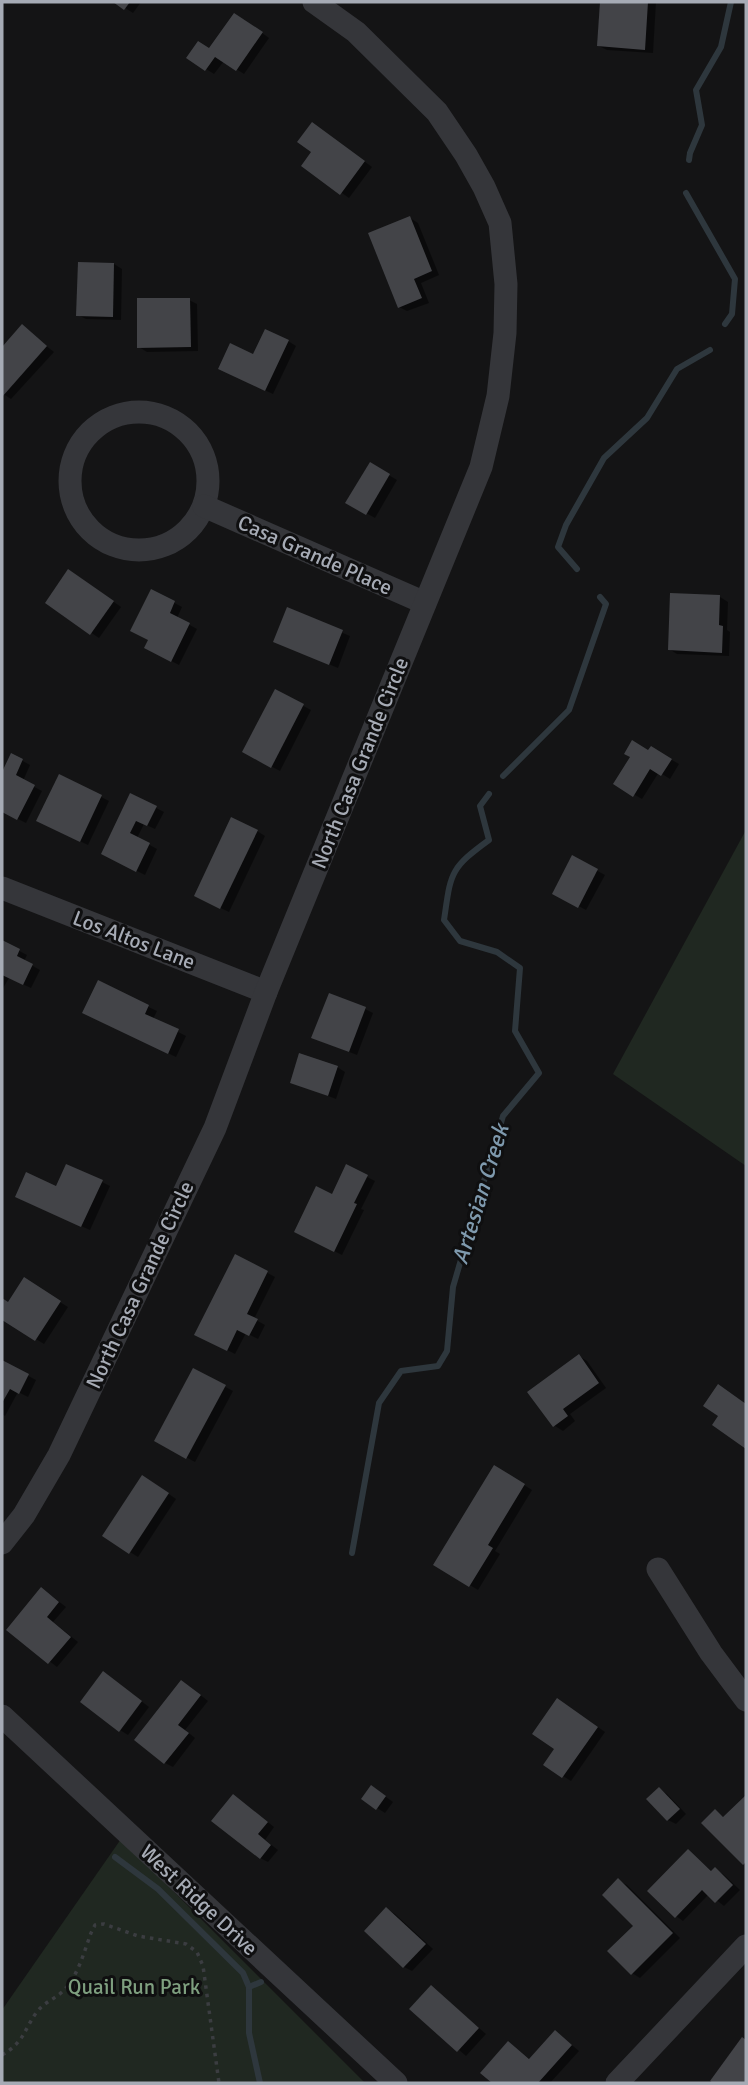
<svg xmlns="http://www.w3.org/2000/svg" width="748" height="2085" font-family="Signika,sans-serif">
  <rect width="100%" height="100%" fill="#141415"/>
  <g fill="#202821">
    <polygon points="746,830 746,1166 613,1074"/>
    <polygon points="121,1839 365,2083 2,2083 2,2010"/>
  </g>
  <g fill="#0007">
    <polygon points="116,2 141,2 133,13"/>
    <polygon points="601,2 656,2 653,53 607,50 599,46"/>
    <polygon points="243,19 269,38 244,74 224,61 214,74 189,58 210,50"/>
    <polygon points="320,129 372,167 349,198 304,166 314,152"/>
    <polygon points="410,218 418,223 439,275 421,283 429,303 407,311 399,307"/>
    <polygon points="114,264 122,269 121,320 86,319 78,315"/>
    <polygon points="189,300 197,304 198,351 147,352 139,347"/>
    <polygon points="22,327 54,352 11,399 2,393 2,350"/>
    <polygon points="288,341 296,346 273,394 228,373"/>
    <polygon points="370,464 397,480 375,518 348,503"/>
    <polygon points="77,576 121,607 99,638 47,603"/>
    <polygon points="152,591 182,607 177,618 197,629 179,665 154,652 150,640"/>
    <polygon points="720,597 728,602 727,630 730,632 729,656 677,654 669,649"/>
    <polygon points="288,610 350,636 338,668 283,645"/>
    <polygon points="275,691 311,710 280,771 244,752"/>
    <polygon points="651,748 679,764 670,779 659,772 642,799 616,784 632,757 649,752"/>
    <polygon points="12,755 30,765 23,781 42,791 26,823 2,811 2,776"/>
    <polygon points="60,776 109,801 88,845 46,825"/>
    <polygon points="131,795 164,812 155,829 144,824 137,838 157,849 145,875 111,858"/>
    <polygon points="257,831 265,836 229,912 204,900"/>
    <polygon points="573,858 605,875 586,910 554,893"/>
    <polygon points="2,942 27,955 24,961 40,970 31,988 9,978 2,990"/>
    <polygon points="98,983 157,1011 153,1019 186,1036 176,1057 92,1017"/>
    <polygon points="365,1009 373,1013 357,1055 321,1041"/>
    <polygon points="337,1067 345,1072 336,1099 292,1082"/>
    <polygon points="347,1167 375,1181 361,1209 364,1210 342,1255 304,1236 332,1196"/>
    <polygon points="102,1182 110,1186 90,1230 25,1201 57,1188"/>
    <polygon points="236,1256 275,1277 254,1319 265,1325 258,1339 246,1333 235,1354 204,1338"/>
    <polygon points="24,1280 68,1307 44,1344 2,1318 2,1302 9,1304"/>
    <polygon points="579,1356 587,1361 606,1388 570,1414 575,1421 563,1431 555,1426 530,1392"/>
    <polygon points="2,1362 36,1380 28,1397 18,1392 5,1416 2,1414"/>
    <polygon points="194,1370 233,1391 195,1462 156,1441"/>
    <polygon points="495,1467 532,1490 495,1551 500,1554 478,1590 435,1564"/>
    <polygon points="150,1481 176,1499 138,1557 130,1552"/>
    <polygon points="49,1594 66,1607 53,1622 78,1642 57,1667 9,1630"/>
    <polygon points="111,1678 149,1707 128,1735 120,1730"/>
    <polygon points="189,1686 208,1701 185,1730 195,1738 173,1767 165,1763"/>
    <polygon points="566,1705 605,1732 571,1781 563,1776 556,1749"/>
    <polygon points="659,1789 667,1794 686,1814 676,1824 668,1820"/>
    <polygon points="379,1792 393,1802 385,1813 363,1799"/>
    <polygon points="746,1797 746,1865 715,1811 725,1818"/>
    <polygon points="241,1801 274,1827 265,1840 278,1850 268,1862 260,1858"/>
    <polygon points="688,1851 713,1872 715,1870 723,1874 740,1890 724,1906 709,1894 683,1921 676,1916"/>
    <polygon points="619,1881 627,1885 680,1938 640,1978 632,1973 635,1926"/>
    <polygon points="387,1909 395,1914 433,1949 412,1971 404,1967"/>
    <polygon points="431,1987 486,2034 466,2056 412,2009"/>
    <polygon points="556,2032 579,2051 550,2083 495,2083 482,2072 509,2043 531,2060"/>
  </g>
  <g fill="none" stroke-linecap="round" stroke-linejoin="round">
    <g stroke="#2e373d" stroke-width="6">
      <polyline points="689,160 690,153 702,125 696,90 721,47 731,2"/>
      <polyline points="686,193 735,279 732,314 725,324"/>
      <polyline points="577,569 558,547 566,525 604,458 647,418 677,369 710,350"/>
      <polyline points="503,776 569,710 606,604 600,597"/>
      <path d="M352,1553L379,1403L401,1371L438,1366L447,1351L453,1287L503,1116L539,1073L515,1031L520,968L497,952L460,941L444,920C451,873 449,869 489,840L480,806L489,794"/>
      <polyline points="115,1857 158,1889 243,1973 249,1987 249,2033 260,2083"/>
      <polyline points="249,1987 261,1982"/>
    </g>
  </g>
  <g fill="#434448">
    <polygon points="113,2 130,2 124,10"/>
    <polygon points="600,2 648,2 645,50 597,46"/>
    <polygon points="234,13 263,32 236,71 215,57 205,71 186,58 198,41 209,48"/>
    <polygon points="312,122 365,161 340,195 301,166 311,152 297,142"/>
    <polygon points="410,216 432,271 414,279 422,298 398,308 368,233"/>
    <polygon points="78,262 114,263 113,317 76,316"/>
    <polygon points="137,298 190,298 191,347 137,348"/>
    <polygon points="22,324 47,346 2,397 2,347"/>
    <polygon points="265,329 289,340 265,391 218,369 230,343 253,354"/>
    <polygon points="370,462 390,474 366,515 345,503"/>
    <polygon points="68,569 114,601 90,635 45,603"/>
    <polygon points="151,589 175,601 170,613 190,623 171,662 144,648 148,640 130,631"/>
    <polygon points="670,593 720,595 719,625 723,626 722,653 668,650"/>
    <polygon points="287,607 343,630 329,665 273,642"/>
    <polygon points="275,689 304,704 271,768 242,752"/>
    <polygon points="632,740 648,750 651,746 672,759 661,776 650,769 633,797 613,784 630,757 624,754"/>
    <polygon points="11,753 23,759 16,775 35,785 17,820 2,812 2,772"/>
    <polygon points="59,774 102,795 80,842 36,821"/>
    <polygon points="130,793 157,806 147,826 136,821 130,833 150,843 136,872 101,854"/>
    <polygon points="231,817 258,830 220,909 194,896"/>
    <polygon points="572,855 598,869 578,908 552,894"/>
    <polygon points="2,940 20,949 17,956 33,964 23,985 2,975"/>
    <polygon points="98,980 149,1005 145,1014 179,1029 168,1054 82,1013"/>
    <polygon points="329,993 366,1007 349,1052 311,1038"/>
    <polygon points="299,1053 338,1066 328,1096 290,1083"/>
    <polygon points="66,1164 103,1180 81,1227 15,1197 26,1172 56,1186"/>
    <polygon points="346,1164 368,1175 354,1203 357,1204 334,1252 294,1232 316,1186 332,1194"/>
    <polygon points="235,1254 268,1271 247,1314 258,1319 249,1336 237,1330 227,1351 194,1335"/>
    <polygon points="24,1277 61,1301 35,1341 2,1320 2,1298 8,1302"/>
    <polygon points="579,1354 599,1383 563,1409 568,1416 553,1427 527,1392"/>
    <polygon points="2,1360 29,1374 19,1394 10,1389 2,1403"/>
    <polygon points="193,1368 226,1385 186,1459 154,1441"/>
    <polygon points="718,1384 746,1404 746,1449 712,1425 718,1416 703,1406"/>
    <polygon points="494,1465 525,1484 488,1545 493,1548 469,1587 433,1565"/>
    <polygon points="142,1475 169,1493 129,1554 102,1536"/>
    <polygon points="41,1587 59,1602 47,1617 71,1637 48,1664 6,1630"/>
    <polygon points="103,1671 142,1701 119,1732 80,1702"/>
    <polygon points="181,1680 201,1695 178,1725 189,1733 164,1764 134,1740"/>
    <polygon points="557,1698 598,1727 562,1778 543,1765 554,1749 532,1734"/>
    <polygon points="371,1785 386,1796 376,1810 361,1799"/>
    <polygon points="659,1787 680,1809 667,1821 646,1799"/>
    <polygon points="233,1794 268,1822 258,1834 271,1845 260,1859 211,1821"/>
    <polygon points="746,1795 746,1862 743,1865 701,1823 715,1809 723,1817"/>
    <polygon points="688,1849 711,1871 715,1867 733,1885 715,1903 702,1890 675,1918 647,1891"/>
    <polygon points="618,1878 673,1933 631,1975 607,1951 633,1926 602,1895"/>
    <polygon points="386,1907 426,1944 403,1968 364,1931"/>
    <polygon points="431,1985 479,2028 457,2052 409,2009"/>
    <polygon points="555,2030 572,2045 538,2083 492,2083 480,2073 508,2041 529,2059"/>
    <polygon points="742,2037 746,2040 746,2083 713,2083 710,2081"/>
  </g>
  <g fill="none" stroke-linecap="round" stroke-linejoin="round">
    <path stroke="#3b3d41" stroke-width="3.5" stroke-dasharray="3.5 5" stroke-linecap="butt" d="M2,2055C24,2042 23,2032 36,2013C43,2003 53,2000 62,1992C77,1979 84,1952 91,1933L95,1925L104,1924L138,1936L186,1944L197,1952L203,1966L219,2083"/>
    <g stroke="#35363a" stroke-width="23">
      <circle cx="139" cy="481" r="69"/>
      <polyline points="204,506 425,603"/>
      <polyline points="2,888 266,992"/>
      <polyline points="2,1543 24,1515 59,1455 215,1128 266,992 481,467 498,396 505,333 506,284 500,223 484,187 466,155 437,112 356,32 314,2"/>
      <polyline points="658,1569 711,1653 746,1700"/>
      <polyline points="2,1716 396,2083"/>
      <polyline points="617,2083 746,1946"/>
    </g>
  </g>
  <g text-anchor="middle" stroke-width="6" stroke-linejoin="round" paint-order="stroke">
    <g font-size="21" fill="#a6abb5" stroke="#0f0f10">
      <text transform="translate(315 555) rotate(24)" y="7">Casa Grande Place</text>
      <text transform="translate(360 763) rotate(-68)" y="7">North Casa Grande Circle</text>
      <text transform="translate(134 940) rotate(21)" y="7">Los Altos Lane</text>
      <text transform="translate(140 1285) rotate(-65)" y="7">North Casa Grande Circle</text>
      <text transform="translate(199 1900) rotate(43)" y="7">West Ridge Drive</text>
    </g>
    <g font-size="21" fill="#7e9f7f" stroke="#0f0f10">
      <text x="134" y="1994">Quail Run Park</text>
    </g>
    <g font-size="23" font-style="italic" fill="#7f9aae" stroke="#0f0f10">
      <text transform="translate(480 1194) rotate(-73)" y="8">Artesian Creek</text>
    </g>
  </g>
  <rect width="748" height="2085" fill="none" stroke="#a6abb5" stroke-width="7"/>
</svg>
